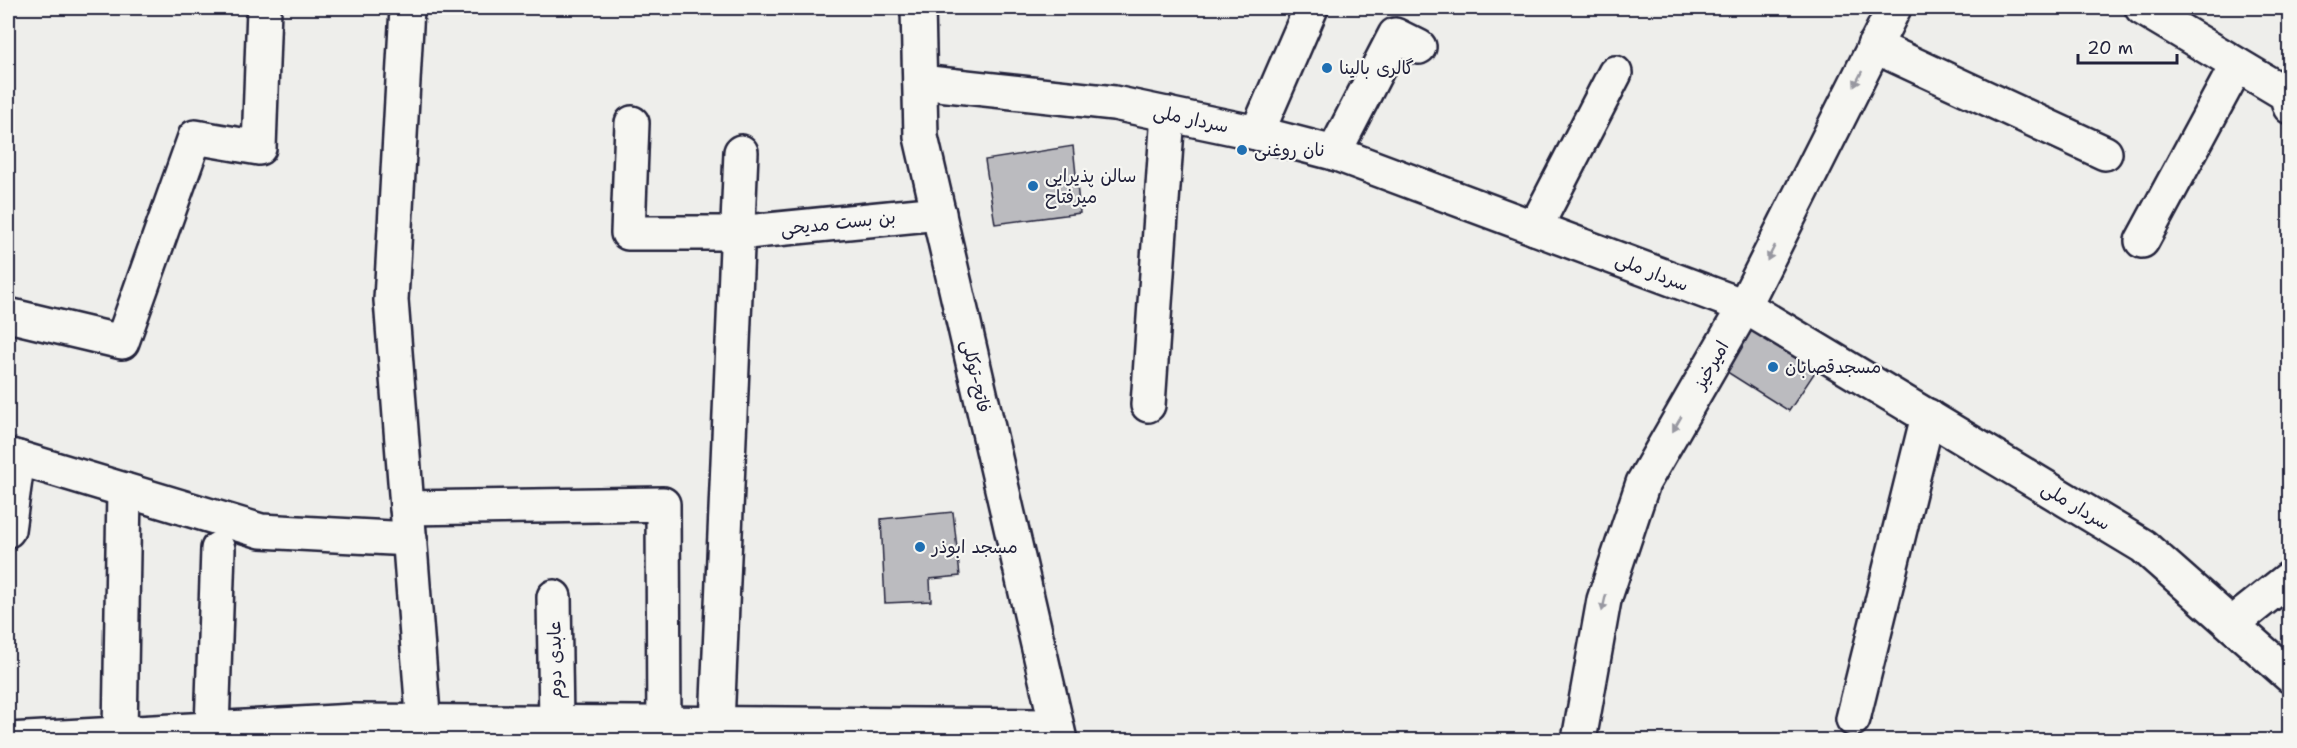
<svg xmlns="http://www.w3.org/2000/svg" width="2297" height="748" font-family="'Shantell Sans','Playpen Sans Arabic',sans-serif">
  <rect width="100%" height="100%" fill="#eeeeeb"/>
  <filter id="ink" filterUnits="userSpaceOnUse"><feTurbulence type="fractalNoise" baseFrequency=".0167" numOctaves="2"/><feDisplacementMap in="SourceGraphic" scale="12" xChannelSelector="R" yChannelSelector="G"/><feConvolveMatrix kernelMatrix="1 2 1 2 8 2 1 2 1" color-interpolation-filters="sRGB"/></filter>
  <g filter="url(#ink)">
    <g fill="#bbbbbf" stroke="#22223b" stroke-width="1.5">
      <polygon points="1073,146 1080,213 995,224 985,160"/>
      <polygon points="1756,324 1821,363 1789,411 1724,370"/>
      <polygon points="953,512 960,576 930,579 931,601 885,603 881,519"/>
    </g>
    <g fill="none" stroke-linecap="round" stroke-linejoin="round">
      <defs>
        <g id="minor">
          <polyline points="407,8 391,300 425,740"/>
          <polyline points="2142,8 2286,94 2290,107"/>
          <polyline points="1874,46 2105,153"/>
          <polyline points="920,82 1114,103 1257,133 1334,153 1744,306 2143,546 2290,676"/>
          <polyline points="632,123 628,233 737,233 939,213"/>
          <polyline points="1257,133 1311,8"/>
          <polyline points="1334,153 1395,35 1419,47"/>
          <polyline points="1535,228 1615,73"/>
          <polyline points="2142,241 2237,65"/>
          <polyline points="8,315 122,342 195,137 259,148 264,8"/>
          <polyline points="1148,405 1168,114"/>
          <polyline points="8,455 261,531 410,539"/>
          <polyline points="407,508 663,504 664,740"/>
          <polyline points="8,530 18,458"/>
          <polyline points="554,597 556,723"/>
          <polyline points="2232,624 2290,578"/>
          <polyline points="1853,719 1928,416"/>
          <polyline points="717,724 741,152"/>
          <polyline points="212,729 218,549"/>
          <polyline points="120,734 124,490"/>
          <polyline points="1579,740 1604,600 1643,483 1738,318 1894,8"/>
        </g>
        <g id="major">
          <polyline points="918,8 921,137 1060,740"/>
          <polyline points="8,740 354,721 1056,726"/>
        </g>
      </defs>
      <use href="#minor" stroke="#22223b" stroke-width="38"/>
      <use href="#major" stroke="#22223b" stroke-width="38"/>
      <polyline stroke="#22223b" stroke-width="4" stroke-dasharray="1.5 4.5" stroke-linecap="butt" points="152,8 159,10"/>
      <use href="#minor" stroke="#f6f6f2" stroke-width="33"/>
      <use href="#major" stroke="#f6f6f2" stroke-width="33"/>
    </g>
    <defs><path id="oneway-solid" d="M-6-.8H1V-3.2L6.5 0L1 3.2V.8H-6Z" transform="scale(1.5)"/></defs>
    <g fill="#9797a0">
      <use href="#oneway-solid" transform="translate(1858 79) rotate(117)"/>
      <use href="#oneway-solid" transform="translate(1771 253) rotate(117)"/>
      <use href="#oneway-solid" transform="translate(1677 424) rotate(120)"/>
      <use href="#oneway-solid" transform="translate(1604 603) rotate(103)"/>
    </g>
  </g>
  <g fill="#1f6fb2" stroke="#f6f6f2" stroke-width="2">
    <circle cx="1327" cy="68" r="6"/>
    <circle cx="1242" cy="150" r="6"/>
    <circle cx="1033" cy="186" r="6"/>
    <circle cx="1773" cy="367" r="6"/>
    <circle cx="920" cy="547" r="6"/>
  </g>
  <g text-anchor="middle" stroke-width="4.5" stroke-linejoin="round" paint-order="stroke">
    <g font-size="18" fill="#22223b" stroke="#f6f6f2" text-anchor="start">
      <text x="1339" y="74">گالری بالینا</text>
      <text x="1254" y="156">نان روغنی</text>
      <text x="1045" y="182">سالن پذیرایی<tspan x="1045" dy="21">میرفتاح</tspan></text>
      <text x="1785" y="373">مسجدقصابان</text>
      <text x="932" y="553">مسجد ابوذر</text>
    </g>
    <g font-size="18" fill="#22223b" stroke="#f6f6f2">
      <text transform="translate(1191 119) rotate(12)" y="6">سردار ملی</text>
      <text transform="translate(838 223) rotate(-6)" y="6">بن بست مدیحی</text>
      <text transform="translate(1652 272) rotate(21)" y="6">سردار ملی</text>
      <text transform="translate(1711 365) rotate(-60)" y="6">امیرخیز</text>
      <text transform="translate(976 376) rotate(77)" y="6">فاتح-توکلی</text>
      <text transform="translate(2076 506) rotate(31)" y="6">سردار ملی</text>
      <text transform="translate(555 660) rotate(-91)" y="6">عابدی دوم</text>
    </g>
  </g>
  <rect width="2297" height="748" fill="none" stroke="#f6f6f2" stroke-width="30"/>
  <rect x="15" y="15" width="2267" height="718" fill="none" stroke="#22223b" stroke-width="2" filter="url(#ink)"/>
  <path d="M2078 54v9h99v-9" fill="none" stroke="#22223b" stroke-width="3"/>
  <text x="2087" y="54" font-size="18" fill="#22223b" stroke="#f6f6f2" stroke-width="4.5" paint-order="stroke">20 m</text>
</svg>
